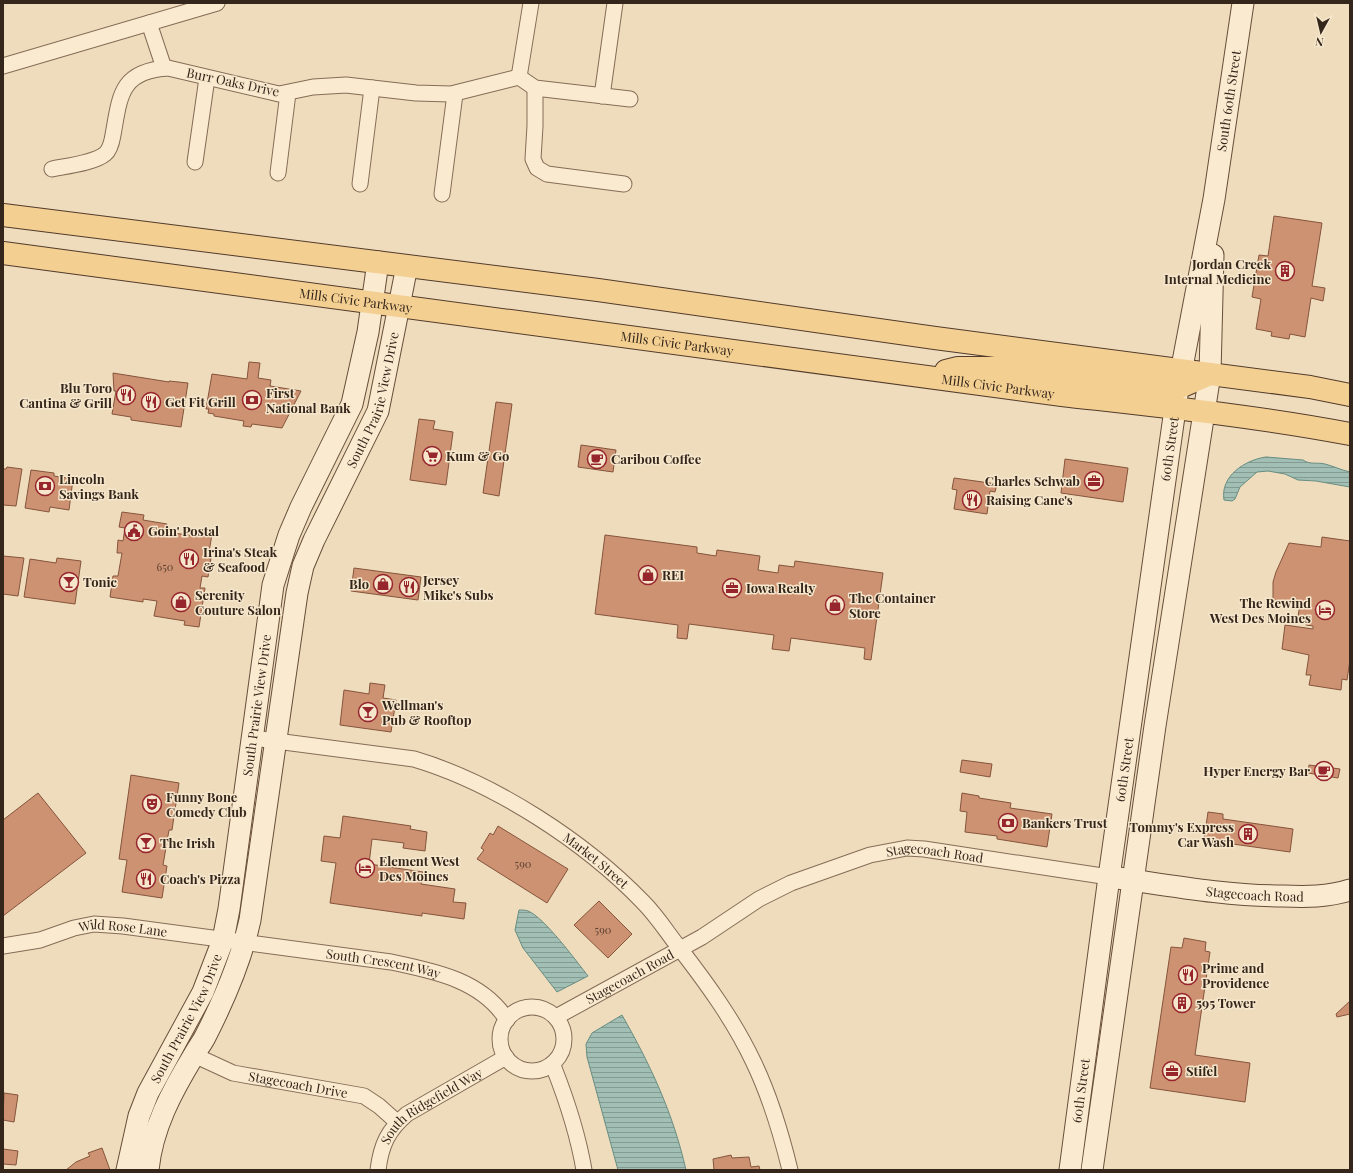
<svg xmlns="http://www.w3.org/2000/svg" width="1353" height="1173" font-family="'Playfair Display',serif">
  <defs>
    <pattern id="water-rules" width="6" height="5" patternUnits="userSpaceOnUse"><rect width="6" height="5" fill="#a1bfb4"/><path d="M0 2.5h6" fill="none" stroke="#849b92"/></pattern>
  </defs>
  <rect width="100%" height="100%" fill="#eedcbd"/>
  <g fill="url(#water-rules)" stroke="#688d81">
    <path d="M1266,457L1303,460C1310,465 1317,462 1325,464C1333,466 1341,470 1350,472V487L1316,481L1298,480L1285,474L1268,471L1257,472L1240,487L1235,499L1232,501L1224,500C1220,476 1245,460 1266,457Z"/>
    <path d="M519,910C522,910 526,910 528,911C544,917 577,962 588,976L557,992L523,948L515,930Z"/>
    <path d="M622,1015C651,1066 673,1113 686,1170H618L587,1057L586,1044L592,1033Z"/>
  </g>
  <g fill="#cd9272" stroke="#85543b">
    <polygon points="1274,216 1322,223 1312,286 1325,288 1323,301 1311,298 1305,337 1290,334 1289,339 1271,336 1272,332 1256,329 1261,299 1252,297 1259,255 1268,256"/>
    <polygon points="249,362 260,363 258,378 271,380 270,386 301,391 282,428 252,424 251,427 243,426 244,421 214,416 214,414 208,413 209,409 206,409 212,374 247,379"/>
    <polygon points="113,373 169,382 169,381 188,383 181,427 131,420 131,417 112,414 116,391 114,391"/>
    <polygon points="496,402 512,404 499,496 483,493"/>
    <polygon points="419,419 435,421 433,429 453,432 446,485 410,480"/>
    <polygon points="581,445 616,450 613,472 578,467"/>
    <polygon points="1065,459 1128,468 1123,502 1061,493"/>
    <polygon points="7,467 22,469 16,506 3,505 3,469 6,469"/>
    <polygon points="31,470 54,473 54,476 73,479 69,510 50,507 49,512 25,508"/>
    <polygon points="954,478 997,484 995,492 990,491 987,514 954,509 957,490 952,489"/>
    <polygon points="122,512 144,515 143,520 167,524 166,532 202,537 203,532 212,534 208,558 211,558 208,577 202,576 200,588 205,588 199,627 184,625 185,621 154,616 157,601 143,599 143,602 110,597 113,576 118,576 122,553 117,553 118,540 123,541 125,528 119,527"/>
    <polygon points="605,535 697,547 697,553 716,556 717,550 760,556 758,570 778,573 779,565 794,567 795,561 883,573 871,660 864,659 865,648 791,638 789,651 772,649 774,635 689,624 687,639 677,638 678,625 595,614"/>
    <polygon points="1322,537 1350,541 1350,660 1347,680 1342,679 1341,690 1309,685 1311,675 1306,675 1309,655 1282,649 1285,625 1313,629 1313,626 1306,625 1307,617 1298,616 1300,605 1273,601 1273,582 1276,572 1289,543 1321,547"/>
    <polygon points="3,556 24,558 18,596 3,594"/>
    <polygon points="57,558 81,561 75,604 24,597 30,559 56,563"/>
    <polygon points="354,568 421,577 418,600 351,591"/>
    <polygon points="370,683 385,685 383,698 396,700 391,732 340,725 344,690 369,694"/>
    <polygon points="962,760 992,764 990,777 960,772"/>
    <polygon points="1309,765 1340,769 1338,778 1308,773"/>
    <polygon points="131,775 179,783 172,830 169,830 163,865 167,866 162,898 122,892 127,860 119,859"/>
    <polygon points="38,793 86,853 3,916 3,820"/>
    <polygon points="962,793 979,796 979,798 1011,803 1010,808 1052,814 1047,847 997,839 997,836 965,832 967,812 960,811"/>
    <polygon points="1208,812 1223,814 1223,819 1293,829 1290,852 1204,840"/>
    <polygon points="343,816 411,826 410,829 427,832 425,851 403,848 404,843 372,839 369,864 423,872 421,884 455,889 453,902 466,903 464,919 422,913 422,916 330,903 336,863 321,861 324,836 340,838"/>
    <polygon points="498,826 568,869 547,903 477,859 484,850 481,848 490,833 493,835"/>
    <polygon points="599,901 632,934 608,958 574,925"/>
    <polygon points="1184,938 1206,942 1205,951 1210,952 1195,1055 1250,1063 1245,1102 1150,1088 1171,947 1182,948"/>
    <polygon points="1350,1001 1350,1014 1337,1017 1336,1014"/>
    <polygon points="4,1093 18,1095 14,1122 3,1120"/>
    <polygon points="102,1148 110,1170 66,1170 76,1162 90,1156 88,1153"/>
    <polygon points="3,1149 18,1151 16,1165 3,1164"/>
    <polygon points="731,1155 732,1158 749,1157 751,1167 759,1166 760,1170 714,1170 713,1159"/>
  </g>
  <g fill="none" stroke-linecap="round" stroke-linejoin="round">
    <defs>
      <g id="street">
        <polyline points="149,23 164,68"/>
        <polyline points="3,66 217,3"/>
        <polyline points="519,77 531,3"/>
        <polyline points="535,88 535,126 533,159 537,168 547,174 624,184"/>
        <polyline points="602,96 615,3"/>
        <polyline points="195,162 207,78"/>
        <path d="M52,169C67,166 94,163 105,154C110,150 112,141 113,135C120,96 120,71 168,68L279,94L313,87L346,85L416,93L451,94L519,77L535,88L630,99"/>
        <polyline points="278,173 288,93"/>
        <polyline points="360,184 372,88"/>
        <polyline points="442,194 455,94"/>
        <path id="s1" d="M253,738L414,759C495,783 585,842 643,902C658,917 668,934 681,950C708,985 734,1021 753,1061C770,1096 781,1133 790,1170"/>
        <path id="s2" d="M3,946L40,940L74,928L94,924L123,926L391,962C434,971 482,980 507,1020"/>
        <circle cx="532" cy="1039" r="32"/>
        <path id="s3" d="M556,1017L702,937L759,899L791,883L870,855L907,848L924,849L1109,877"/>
        <path id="s4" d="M194,1055L233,1073L364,1096L379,1106L397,1122"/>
        <path d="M551,1065L554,1068C567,1101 578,1135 584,1170"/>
        <path id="s5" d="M378,1170C381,1145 388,1130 407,1114L506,1057"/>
      </g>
      <g id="secondary">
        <path id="s6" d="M1118,878C1173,886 1228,896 1283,896C1306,897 1328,897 1350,890"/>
        <path id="s7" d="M127,1170L139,1116L148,1093L203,992L223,940L229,909L273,585L289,535L301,507L352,404L368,332L378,262"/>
        <path id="s8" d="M148,1170C152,1128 172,1091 194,1055C197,1049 202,1043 205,1037C224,1000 241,961 250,920L297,593L303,566L314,540L378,411L407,266"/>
        <path id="s9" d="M1070,1170L1109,877L1178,388L1214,199L1243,3"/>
        <polyline points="1092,1170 1155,726 1210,374 1213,255"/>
      </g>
      <g id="primary">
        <polyline points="3,215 598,290 935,338 1310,387 1350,395"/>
        <path id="s10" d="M3,253L1062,395C1158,406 1255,416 1350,434"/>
        <polyline points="946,371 958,368 1014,368 1178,388 1210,374"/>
      </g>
    </defs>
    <use href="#street" stroke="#866c56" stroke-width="17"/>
    <use href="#secondary" stroke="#684e39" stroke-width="23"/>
    <use href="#primary" stroke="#533b2b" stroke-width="24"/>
    <use href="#street" stroke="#f9ead0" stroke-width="15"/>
    <use href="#secondary" stroke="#f9ead0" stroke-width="21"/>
    <use href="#primary" stroke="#f3cf92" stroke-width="22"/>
  </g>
  <defs>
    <symbol id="building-ring" viewBox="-11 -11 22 22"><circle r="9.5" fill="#f6e7cc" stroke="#96252d" stroke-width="1.5"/><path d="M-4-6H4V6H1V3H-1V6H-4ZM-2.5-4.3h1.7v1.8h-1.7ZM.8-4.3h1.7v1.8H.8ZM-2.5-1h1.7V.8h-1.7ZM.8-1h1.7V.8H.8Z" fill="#96252d"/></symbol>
    <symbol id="restaurant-ring" viewBox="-11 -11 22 22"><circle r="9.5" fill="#f6e7cc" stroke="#96252d" stroke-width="1.5"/><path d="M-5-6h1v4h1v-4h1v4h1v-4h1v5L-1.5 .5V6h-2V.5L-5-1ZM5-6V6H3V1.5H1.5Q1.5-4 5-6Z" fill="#96252d"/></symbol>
    <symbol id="bank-ring" viewBox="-11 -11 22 22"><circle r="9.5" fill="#f6e7cc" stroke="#96252d" stroke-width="1.5"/><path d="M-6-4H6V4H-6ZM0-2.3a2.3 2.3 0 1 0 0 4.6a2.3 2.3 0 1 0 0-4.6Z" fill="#96252d"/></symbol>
    <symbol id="supermarket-ring" viewBox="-11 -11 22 22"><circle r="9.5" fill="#f6e7cc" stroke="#96252d" stroke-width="1.5"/><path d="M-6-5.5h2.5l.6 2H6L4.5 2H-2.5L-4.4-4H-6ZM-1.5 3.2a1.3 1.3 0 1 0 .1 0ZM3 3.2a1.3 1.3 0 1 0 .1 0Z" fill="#96252d"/></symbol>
    <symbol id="cafe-ring" viewBox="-11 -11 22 22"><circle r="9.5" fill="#f6e7cc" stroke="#96252d" stroke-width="1.5"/><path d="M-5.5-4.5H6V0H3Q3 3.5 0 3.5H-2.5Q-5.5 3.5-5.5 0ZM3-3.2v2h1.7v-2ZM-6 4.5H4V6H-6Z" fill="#96252d"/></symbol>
    <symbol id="office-ring" viewBox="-11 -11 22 22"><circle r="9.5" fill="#f6e7cc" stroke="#96252d" stroke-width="1.5"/><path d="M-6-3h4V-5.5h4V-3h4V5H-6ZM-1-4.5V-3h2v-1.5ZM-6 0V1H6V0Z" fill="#96252d"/></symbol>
    <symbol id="civic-ring" viewBox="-11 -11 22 22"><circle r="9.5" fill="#f6e7cc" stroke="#96252d" stroke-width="1.5"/><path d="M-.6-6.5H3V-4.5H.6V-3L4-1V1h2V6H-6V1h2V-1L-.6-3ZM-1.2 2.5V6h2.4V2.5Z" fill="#96252d"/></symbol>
    <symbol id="shop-ring" viewBox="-11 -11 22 22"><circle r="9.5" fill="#f6e7cc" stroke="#96252d" stroke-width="1.5"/><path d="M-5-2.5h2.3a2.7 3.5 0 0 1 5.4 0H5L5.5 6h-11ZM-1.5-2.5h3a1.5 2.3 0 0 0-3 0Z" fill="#96252d"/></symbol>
    <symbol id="bar-ring" viewBox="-11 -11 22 22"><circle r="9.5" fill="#f6e7cc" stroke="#96252d" stroke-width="1.5"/><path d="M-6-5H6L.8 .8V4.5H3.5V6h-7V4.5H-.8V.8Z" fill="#96252d"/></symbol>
    <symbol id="hotel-ring" viewBox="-11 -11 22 22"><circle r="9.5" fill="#f6e7cc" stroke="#96252d" stroke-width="1.5"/><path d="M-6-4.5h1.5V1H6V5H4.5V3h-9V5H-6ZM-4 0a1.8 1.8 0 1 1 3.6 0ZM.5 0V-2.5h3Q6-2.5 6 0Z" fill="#96252d"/></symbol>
    <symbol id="theatre-ring" viewBox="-11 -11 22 22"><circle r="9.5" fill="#f6e7cc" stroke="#96252d" stroke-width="1.5"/><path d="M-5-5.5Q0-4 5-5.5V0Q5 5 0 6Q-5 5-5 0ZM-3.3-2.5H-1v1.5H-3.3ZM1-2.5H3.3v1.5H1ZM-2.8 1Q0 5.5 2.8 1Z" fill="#96252d"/></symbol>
  </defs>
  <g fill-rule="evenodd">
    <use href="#building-ring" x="1274" y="260" width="22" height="22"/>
    <use href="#restaurant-ring" x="115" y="384" width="22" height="22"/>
    <use href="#bank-ring" x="241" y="389" width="22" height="22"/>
    <use href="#restaurant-ring" x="140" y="391" width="22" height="22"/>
    <use href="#supermarket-ring" x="421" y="445" width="22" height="22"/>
    <use href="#cafe-ring" x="586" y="448" width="22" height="22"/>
    <use href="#office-ring" x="1083" y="470" width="22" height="22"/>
    <use href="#bank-ring" x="34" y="475" width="22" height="22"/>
    <use href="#restaurant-ring" x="961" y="489" width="22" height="22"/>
    <use href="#civic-ring" x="123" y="520" width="22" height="22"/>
    <use href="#restaurant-ring" x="178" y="548" width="22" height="22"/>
    <use href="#shop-ring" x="637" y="564" width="22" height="22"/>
    <use href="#bar-ring" x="58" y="571" width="22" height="22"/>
    <use href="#shop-ring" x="372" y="573" width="22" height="22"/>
    <use href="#restaurant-ring" x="398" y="576" width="22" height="22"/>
    <use href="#office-ring" x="721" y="577" width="22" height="22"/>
    <use href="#shop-ring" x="170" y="591" width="22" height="22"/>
    <use href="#shop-ring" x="824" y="594" width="22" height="22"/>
    <use href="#hotel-ring" x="1314" y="599" width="22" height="22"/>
    <use href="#bar-ring" x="357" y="701" width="22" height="22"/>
    <use href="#cafe-ring" x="1313" y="760" width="22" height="22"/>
    <use href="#theatre-ring" x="141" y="793" width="22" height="22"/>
    <use href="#bank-ring" x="997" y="812" width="22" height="22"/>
    <use href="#building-ring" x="1237" y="823" width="22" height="22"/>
    <use href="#bar-ring" x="135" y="832" width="22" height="22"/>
    <use href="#hotel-ring" x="354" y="857" width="22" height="22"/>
    <use href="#restaurant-ring" x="135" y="868" width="22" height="22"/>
    <use href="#restaurant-ring" x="1177" y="964" width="22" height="22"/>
    <use href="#building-ring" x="1171" y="992" width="22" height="22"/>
    <use href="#office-ring" x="1161" y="1060" width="22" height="22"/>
  </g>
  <g text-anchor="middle" stroke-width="3" stroke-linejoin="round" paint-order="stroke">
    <g font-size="11" fill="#5b4131">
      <text x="165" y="571">650</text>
      <text x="523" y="868">590</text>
      <text x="603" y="934">590</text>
    </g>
    <g font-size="13" fill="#35261b" stroke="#f6e7cc">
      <text transform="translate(233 82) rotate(12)" y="5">Burr Oaks Drive</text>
      <text dy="5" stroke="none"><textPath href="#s9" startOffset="1081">South 60th Street</textPath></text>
      <text dy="5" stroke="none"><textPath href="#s10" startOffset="356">Mills Civic Parkway</textPath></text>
      <text dy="5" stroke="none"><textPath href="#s10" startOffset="680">Mills Civic Parkway</textPath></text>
      <text dy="5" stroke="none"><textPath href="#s10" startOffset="1004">Mills Civic Parkway</textPath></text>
      <text dy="5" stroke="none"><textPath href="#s8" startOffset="811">South Prairie View Drive</textPath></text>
      <text dy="5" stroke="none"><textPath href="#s9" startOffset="728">60th Street</textPath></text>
      <text dy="5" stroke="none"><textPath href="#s7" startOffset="488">South Prairie View Drive</textPath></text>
      <text dy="5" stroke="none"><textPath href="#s9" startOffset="404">60th Street</textPath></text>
      <text dy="5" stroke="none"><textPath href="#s3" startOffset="420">Stagecoach Road</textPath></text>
      <text dy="5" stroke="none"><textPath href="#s1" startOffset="372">Market Street</textPath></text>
      <text dy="5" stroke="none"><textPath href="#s6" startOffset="138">Stagecoach Road</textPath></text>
      <text dy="5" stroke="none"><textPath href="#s2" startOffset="123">Wild Rose Lane</textPath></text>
      <text dy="5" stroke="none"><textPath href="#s2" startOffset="386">South Crescent Way</textPath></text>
      <text dy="5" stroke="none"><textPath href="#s3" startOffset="84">Stagecoach Road</textPath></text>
      <text dy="5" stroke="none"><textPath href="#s7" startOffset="164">South Prairie View Drive</textPath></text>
      <text dy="5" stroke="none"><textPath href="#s4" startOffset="109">Stagecoach Drive</textPath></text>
      <text dy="5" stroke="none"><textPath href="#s9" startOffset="80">60th Street</textPath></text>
      <text dy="5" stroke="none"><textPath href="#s5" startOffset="89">South Ridgefield Way</textPath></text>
    </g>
    <g font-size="13" font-weight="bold" fill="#35261b" stroke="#f6e7cc" text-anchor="start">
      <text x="1271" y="269" text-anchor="end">Jordan Creek<tspan x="1271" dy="15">Internal Medicine</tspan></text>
      <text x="112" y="393" text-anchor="end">Blu Toro<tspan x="112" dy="15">Cantina &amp; Grill</tspan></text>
      <text x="266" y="398">First<tspan x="266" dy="15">National Bank</tspan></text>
      <text x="165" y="407">Get Fit Grill</text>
      <text x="446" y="461">Kum &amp; Go</text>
      <text x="611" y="464">Caribou Coffee</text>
      <text x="59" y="484">Lincoln<tspan x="59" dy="15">Savings Bank</tspan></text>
      <text x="1080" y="486" text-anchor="end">Charles Schwab</text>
      <text x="986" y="505">Raising Cane's</text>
      <text x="148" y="536">Goin' Postal</text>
      <text x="203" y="557">Irina's Steak<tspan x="203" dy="15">&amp; Seafood</tspan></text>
      <text x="662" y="580">REI</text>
      <text x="423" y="585">Jersey<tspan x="423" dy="15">Mike's Subs</tspan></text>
      <text x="83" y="587">Tonic</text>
      <text x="369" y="589" text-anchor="end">Blo</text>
      <text x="746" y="593">Iowa Realty</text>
      <text x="195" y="600">Serenity<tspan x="195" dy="15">Couture Salon</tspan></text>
      <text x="849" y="603">The Container<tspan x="849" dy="15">Store</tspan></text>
      <text x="1311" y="608" text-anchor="end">The Rewind<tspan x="1311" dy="15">West Des Moines</tspan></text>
      <text x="382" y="710">Wellman's<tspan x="382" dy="15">Pub &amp; Rooftop</tspan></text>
      <text x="1310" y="776" text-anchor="end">Hyper Energy Bar</text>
      <text x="166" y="802">Funny Bone<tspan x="166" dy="15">Comedy Club</tspan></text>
      <text x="1022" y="828">Bankers Trust</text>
      <text x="1234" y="832" text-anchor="end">Tommy's Express<tspan x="1234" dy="15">Car Wash</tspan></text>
      <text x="160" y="848">The Irish</text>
      <text x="379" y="866">Element West<tspan x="379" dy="15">Des Moines</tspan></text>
      <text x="160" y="884">Coach's Pizza</text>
      <text x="1202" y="973">Prime and<tspan x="1202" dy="15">Providence</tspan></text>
      <text x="1196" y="1008">595 Tower</text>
      <text x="1186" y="1076">Stifel</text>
    </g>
  </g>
  <rect width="1353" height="1173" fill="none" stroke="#35261b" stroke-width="8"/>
  <g transform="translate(1321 32) rotate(188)" stroke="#f6e7cc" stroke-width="3" paint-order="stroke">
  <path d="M0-3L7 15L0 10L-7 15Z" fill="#35261b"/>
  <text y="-6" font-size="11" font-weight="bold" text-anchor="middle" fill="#35261b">N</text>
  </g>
</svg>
